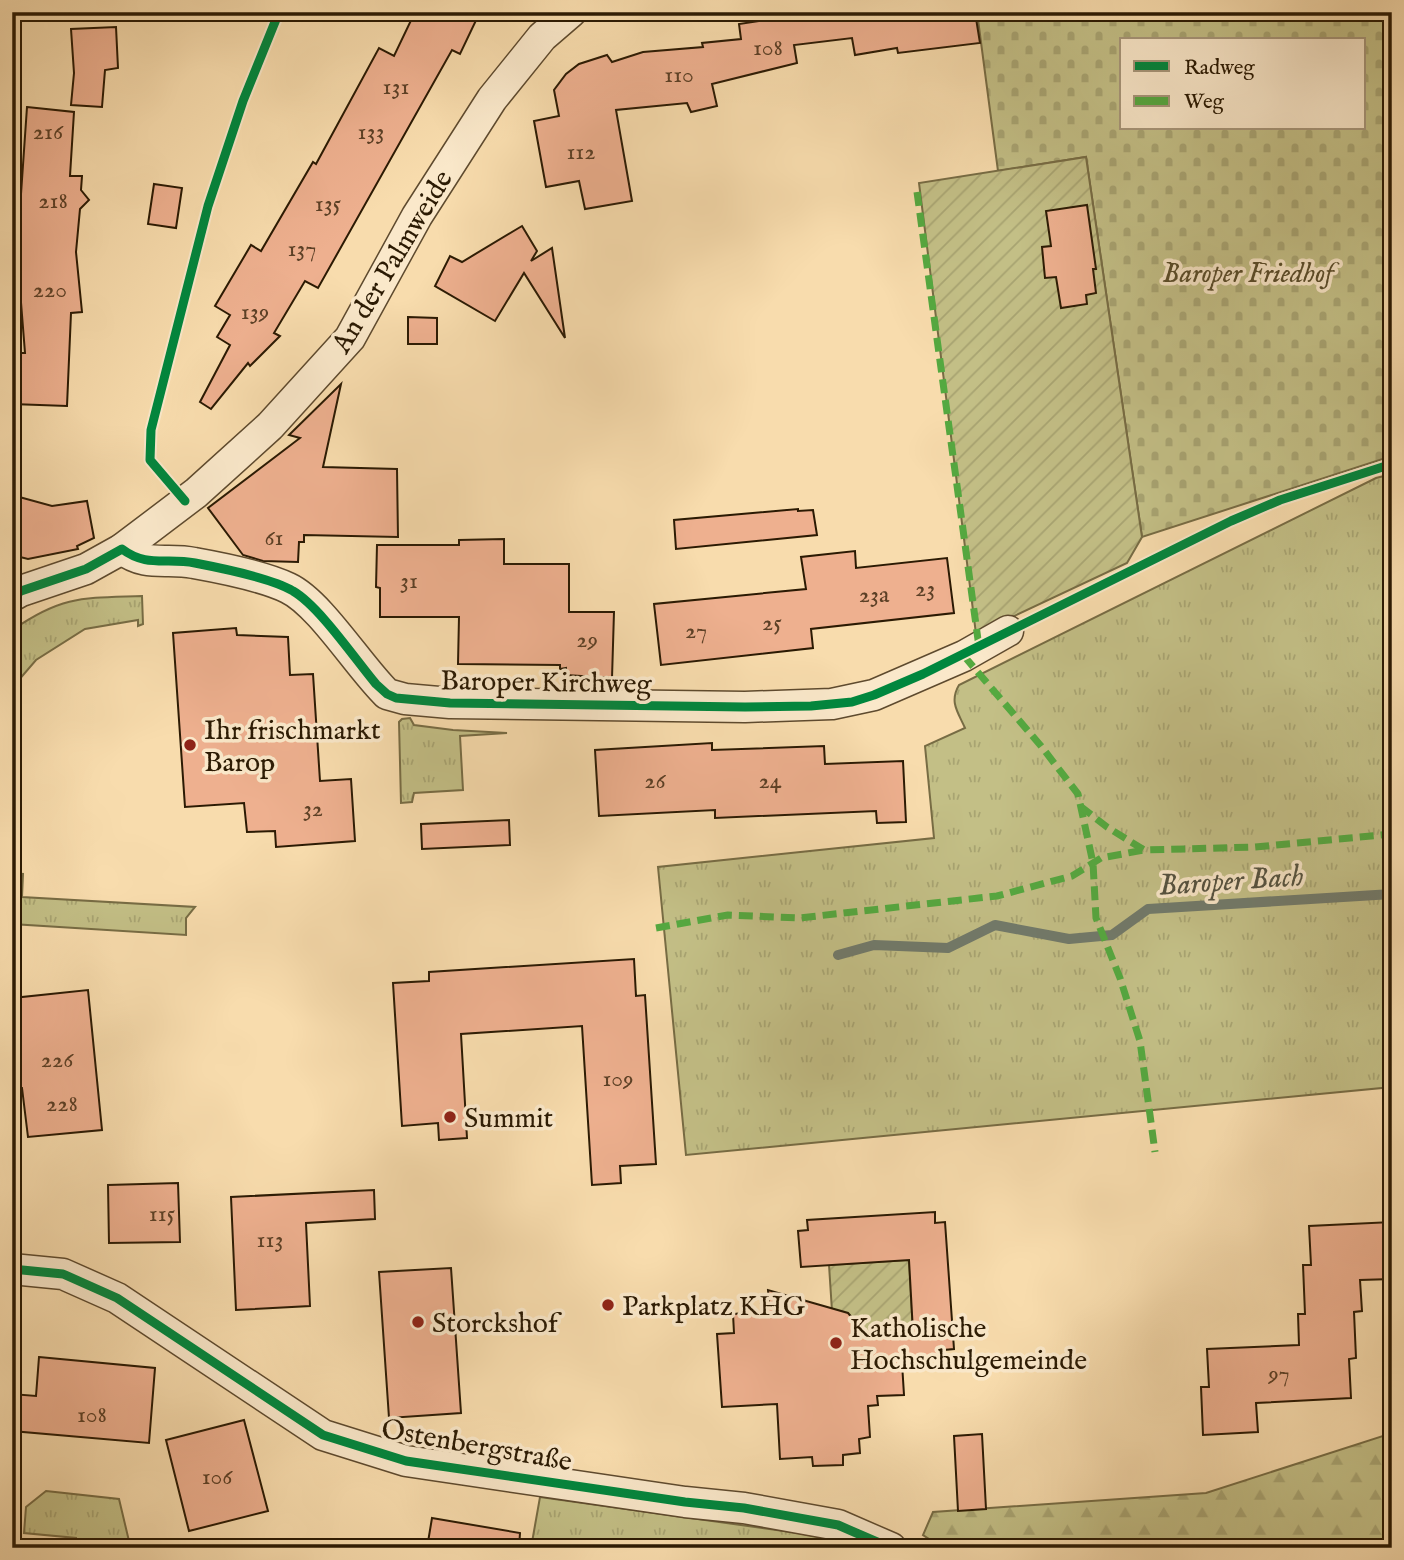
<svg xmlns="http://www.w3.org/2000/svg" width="1404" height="1560" font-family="'IM FELL English',serif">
  <defs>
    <pattern id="grass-tufts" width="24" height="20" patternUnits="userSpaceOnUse" patternTransform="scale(1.75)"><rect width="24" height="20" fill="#c3bf86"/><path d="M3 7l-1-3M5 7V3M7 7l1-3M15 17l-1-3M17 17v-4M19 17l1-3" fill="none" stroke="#a8a472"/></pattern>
    <pattern id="forest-firs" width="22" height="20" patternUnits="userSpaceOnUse" patternTransform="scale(1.75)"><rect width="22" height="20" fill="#c3bf86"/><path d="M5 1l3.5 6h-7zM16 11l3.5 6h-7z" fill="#a8a472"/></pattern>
    <pattern id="cemetery-stones" width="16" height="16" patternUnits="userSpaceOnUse" patternTransform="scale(1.75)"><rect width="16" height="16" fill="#c3bf86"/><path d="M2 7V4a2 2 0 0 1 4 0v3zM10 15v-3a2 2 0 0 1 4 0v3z" fill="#a8a472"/></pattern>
    <pattern id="garden-furrows" width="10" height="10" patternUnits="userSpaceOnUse" patternTransform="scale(1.75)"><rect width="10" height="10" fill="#c3bf86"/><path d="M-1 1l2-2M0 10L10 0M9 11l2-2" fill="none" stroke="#a8a472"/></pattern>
  </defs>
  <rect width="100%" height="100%" fill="#f8dcad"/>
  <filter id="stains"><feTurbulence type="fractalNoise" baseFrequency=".00286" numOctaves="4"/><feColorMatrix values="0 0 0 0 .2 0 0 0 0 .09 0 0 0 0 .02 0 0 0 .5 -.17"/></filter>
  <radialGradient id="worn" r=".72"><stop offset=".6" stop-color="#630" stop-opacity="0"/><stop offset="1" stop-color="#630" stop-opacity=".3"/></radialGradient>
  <g fill="url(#grass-tufts)" stroke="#776c44" stroke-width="2">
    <path d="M1392,474V1087L686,1155L658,867L934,838L925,746L965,728C958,712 949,702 959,685L1376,478Z"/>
    <path d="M142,596L143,624L138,626V620L85,629L36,660L12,688L14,629C63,595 85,598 142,596Z"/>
    <polygon points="410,718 414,725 453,730 507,733 460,736 463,790 414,793 412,802 401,803 399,722 402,719"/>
    <polygon points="12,873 23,874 22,897 195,907 186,918 186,935 12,924"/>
    <polygon points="46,1491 119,1499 129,1541 105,1548 76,1548 76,1538 24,1533 26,1507"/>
    <polygon points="540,1497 798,1533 841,1541 857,1548 531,1548"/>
  </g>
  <polygon fill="url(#forest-firs)" stroke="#776c44" stroke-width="2" points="1392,1433 1392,1548 943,1548 923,1535 933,1512 1206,1493"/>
  <path fill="url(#cemetery-stones)" stroke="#776c44" stroke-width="2" fill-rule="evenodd" d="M977,12H1392V456L1142,537L1086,157L998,171ZM1122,40H1364V128H1122Z"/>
  <g fill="url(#garden-furrows)" stroke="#776c44" stroke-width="2">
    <polygon points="1086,157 1142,537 1127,563 976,634 919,183"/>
    <path d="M909,1260L913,1334L871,1337L870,1333H859C855,1316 848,1311 832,1311L829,1265Z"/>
  </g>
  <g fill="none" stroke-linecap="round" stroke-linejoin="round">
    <polyline stroke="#717a6b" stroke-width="10" points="838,955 874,945 948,948 995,925 1069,939 1112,935 1148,909 1392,894"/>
  </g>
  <g fill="#eeb08f" stroke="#2b1a03" stroke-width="2">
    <polygon points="415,12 480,12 460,54 452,50 318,288 305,281 274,333 280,336 250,366 248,363 211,409 200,402 230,345 217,337 230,315 215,306 251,245 261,251 313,162 316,164 379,48 394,56"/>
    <polygon points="764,12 975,12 980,43 898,53 897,48 855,55 852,38 794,45 797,63 712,84 717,106 691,112 687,103 616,110 632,201 585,209 579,181 546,187 534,121 559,116 554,90 566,74 579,64 607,55 612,62 643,52 703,47 702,43 741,39 739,24 766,20"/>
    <polygon points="116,27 118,68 105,70 102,107 71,105 74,73 71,29"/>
    <polygon points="27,107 74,112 70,176 82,176 81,190 89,200 80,209 76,252 82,312 71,313 67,406 12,404 12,353 25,353 17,252"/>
    <polygon points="154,184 182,188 176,228 148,224"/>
    <polygon points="1087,205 1096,269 1093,269 1096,293 1086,295 1087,304 1061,308 1056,277 1045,278 1042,247 1051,246 1046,211"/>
    <polygon points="522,226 537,251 531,261 552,248 565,338 524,273 495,321 435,286 450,256 462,262"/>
    <polygon points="408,317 437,318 437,344 408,344"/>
    <polygon points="341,384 323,467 397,469 398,537 304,535 304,542 299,542 298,562 263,561 243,555 208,508 300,438 289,435"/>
    <polygon points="12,495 52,506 87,501 94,538 77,546 78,549 28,559 12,555"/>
    <polygon points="798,509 798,511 813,510 817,535 676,549 674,520"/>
    <polygon points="504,539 504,564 569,564 569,612 614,612 612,678 566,675 566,668 560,669 560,665 458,664 459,617 380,617 380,588 376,587 377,545 459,545 459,540"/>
    <polygon points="855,551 856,568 947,558 954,613 811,629 813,648 661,665 654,604 806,589 801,557"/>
    <polygon points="236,628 237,635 288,637 290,675 313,674 320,781 351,779 355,841 276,847 275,831 247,832 244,803 185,807 173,633"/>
    <polygon points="712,743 712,750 824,746 825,764 903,761 906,822 877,823 876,811 715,818 715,810 599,816 595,750"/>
    <polygon points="509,820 510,845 422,849 421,824"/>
    <polygon points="634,959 636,996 645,995 656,1164 620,1166 621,1183 592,1185 582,1026 461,1034 467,1138 439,1140 438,1123 402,1126 393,983 429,981 429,972"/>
    <polygon points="88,990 102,1130 28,1137 22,1088 12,1089 12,1038 17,1037 13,998"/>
    <polygon points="178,1183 180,1242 109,1243 108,1185"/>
    <polygon points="374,1190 375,1219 306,1223 310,1306 236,1310 231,1197"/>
    <polygon points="935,1212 935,1223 945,1222 954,1349 944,1350 944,1360 902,1363 904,1395 877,1396 878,1405 868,1406 870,1437 859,1439 860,1453 843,1455 843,1465 813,1466 812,1457 780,1459 777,1404 722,1407 717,1334 734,1333 733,1314 762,1312 761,1304 769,1303 768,1290 848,1313 865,1333 913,1332 909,1260 801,1267 798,1231 808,1230 807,1220"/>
    <polygon points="1392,1222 1392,1279 1360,1280 1362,1311 1354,1312 1356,1358 1349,1359 1351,1398 1256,1403 1258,1432 1203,1435 1201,1387 1209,1387 1207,1349 1299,1345 1298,1314 1305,1314 1303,1265 1311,1265 1309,1226"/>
    <polygon points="451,1268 461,1413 389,1418 379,1272"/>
    <polygon points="39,1357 155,1368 149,1443 12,1431 12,1394 36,1396"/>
    <polygon points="244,1420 268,1511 189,1531 166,1440"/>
    <polygon points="982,1434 986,1509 958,1511 954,1436"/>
    <polygon points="432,1518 520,1533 519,1548 427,1548"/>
  </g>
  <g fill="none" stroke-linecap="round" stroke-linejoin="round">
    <defs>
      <g id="street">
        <path d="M122,549C147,568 167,557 194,563C222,568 263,576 288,588C320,603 359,667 387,694L405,699L450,703L745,707L832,704L874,695L964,656L1008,631"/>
        <polyline points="12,596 21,591 86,569 122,549 196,493 270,426 350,338 417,216 492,99 542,37 571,12"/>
        <polyline points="12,1269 63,1274 117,1298 323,1435 406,1461 685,1502 744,1508 838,1525 891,1548"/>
      </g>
    </defs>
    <use href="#street" stroke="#5e4a2e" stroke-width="33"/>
    <use href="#street" stroke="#fae8ca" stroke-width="30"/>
    <g stroke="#54a940" stroke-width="7" stroke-dasharray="14 7" stroke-linecap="butt">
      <polyline points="917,192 979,647"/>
      <polyline points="964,656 1041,746 1078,794 1093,863 1096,918 1120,978 1140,1041 1155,1152"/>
      <polyline points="1080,806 1107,827 1144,850 1255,847 1392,834"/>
      <polyline points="656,928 728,915 799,918 997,896 1072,876 1101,858 1144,850"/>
    </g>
    <defs>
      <g id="cycleway">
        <polyline points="185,501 150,460 151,430 208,206 243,101 279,12"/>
        <path d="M12,596L21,591L86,569L122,549C147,568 167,557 195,563C221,568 272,578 293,591C319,606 355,659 376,684L387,694L396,698L450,703L745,707L811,706L852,702L874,695L923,674L1231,521L1280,500L1392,464"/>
        <polyline points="12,1269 63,1274 117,1298 323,1435 406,1461 685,1502 744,1508 838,1525 891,1548"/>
      </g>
    </defs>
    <use href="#cycleway" stroke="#fae8ca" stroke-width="13"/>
    <use href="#cycleway" stroke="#00873e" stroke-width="9"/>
  </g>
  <g fill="#8f2418" stroke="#fae8ca" stroke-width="2.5">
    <circle cx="190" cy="745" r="7"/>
    <circle cx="450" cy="1117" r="7"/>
    <circle cx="608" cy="1305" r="7"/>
    <circle cx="418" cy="1322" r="7"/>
    <circle cx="836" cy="1343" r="7"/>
  </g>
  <g text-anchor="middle" stroke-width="7" stroke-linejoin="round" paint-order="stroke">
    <g font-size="24" fill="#5c4026">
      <text x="768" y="55">108</text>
      <text x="679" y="82">110</text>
      <text x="396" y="94">131</text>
      <text x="48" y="139">216</text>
      <text x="371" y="139">133</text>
      <text x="581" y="159">112</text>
      <text x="53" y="208">218</text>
      <text x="328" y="211">135</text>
      <text x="302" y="256">137</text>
      <text x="50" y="297">220</text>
      <text x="255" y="319">139</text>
      <text x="274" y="545">61</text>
      <text x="409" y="588">31</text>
      <text x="925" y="596">23</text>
      <text x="874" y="602">23a</text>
      <text x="772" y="630">25</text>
      <text x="696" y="638">27</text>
      <text x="587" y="647">29</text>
      <text x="655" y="788">26</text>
      <text x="770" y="788">24</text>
      <text x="313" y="816">32</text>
      <text x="57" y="1067">226</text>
      <text x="618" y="1086">109</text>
      <text x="62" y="1111">228</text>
      <text x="162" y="1221">115</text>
      <text x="270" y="1247">113</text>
      <text x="1279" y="1381">97</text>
      <text x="92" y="1422">108</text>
      <text x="217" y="1484">106</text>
    </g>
    <g font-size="28" fill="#2b1a03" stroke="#fae8ca">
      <text transform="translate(391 261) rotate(-59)" y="10">An der Palmweide</text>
      <text transform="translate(546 681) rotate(1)" y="10">Baroper Kirchweg</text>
      <text transform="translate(477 1444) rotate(10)" y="10">Ostenbergstraße</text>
    </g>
    <g font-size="28" font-style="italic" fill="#594c2a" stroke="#fae8ca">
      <text x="1248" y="282">Baroper Friedhof</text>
    </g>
    <g font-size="28" fill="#2b1a03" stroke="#fae8ca" text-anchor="start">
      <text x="204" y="739">Ihr frischmarkt<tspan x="204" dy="32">Barop</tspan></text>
      <text x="464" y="1127">Summit</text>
      <text x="622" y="1315">Parkplatz KHG</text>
      <text x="432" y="1332">Storckshof</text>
      <text x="850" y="1337">Katholische<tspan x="850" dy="32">Hochschulgemeinde</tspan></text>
    </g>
    <g font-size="30" font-style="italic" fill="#545240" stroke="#fae8ca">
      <text transform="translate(1231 880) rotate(-4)" y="10">Baroper Bach</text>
    </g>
  </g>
  <rect width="1404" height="1560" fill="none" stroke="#f8dcad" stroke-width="42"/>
  <rect x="14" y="14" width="1376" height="1532" fill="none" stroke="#2b1a03" stroke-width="3.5"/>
  <rect x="21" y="21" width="1362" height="1518" fill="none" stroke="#2b1a03" stroke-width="2"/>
  <rect x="1120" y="38" width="245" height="91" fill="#fae8ca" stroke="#a7967a" stroke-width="2"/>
  <rect x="1134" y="61" width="35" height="10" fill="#00873e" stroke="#a7967a" stroke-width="2"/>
  <text x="1184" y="74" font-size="21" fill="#2b1a03">Radweg</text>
  <rect x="1134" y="96" width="35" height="10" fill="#54a940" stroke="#a7967a" stroke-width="2"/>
  <text x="1184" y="108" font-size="21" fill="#2b1a03">Weg</text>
  <rect width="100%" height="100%" filter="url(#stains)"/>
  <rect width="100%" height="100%" fill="url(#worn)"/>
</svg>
